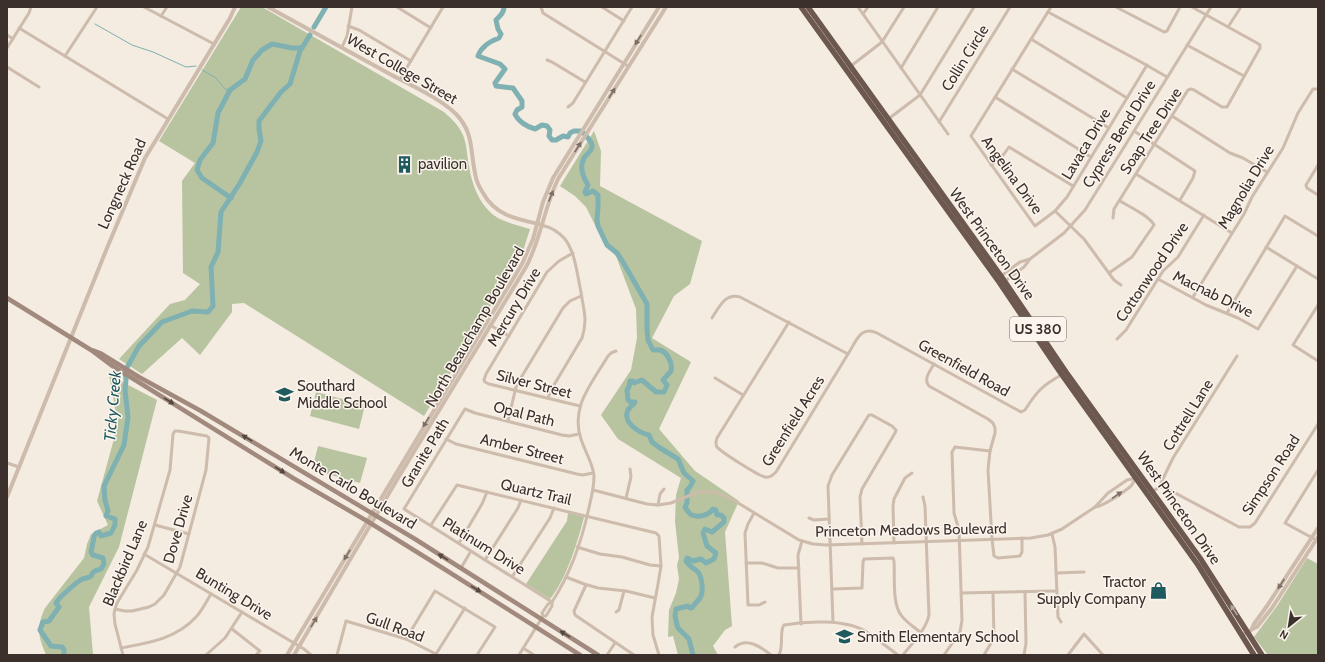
<svg xmlns="http://www.w3.org/2000/svg" width="1325" height="662" font-family="Cabin,sans-serif">
  <rect width="100%" height="100%" fill="#f4ebe1"/>
  <g fill="#b8c4a0">
    <path d="M241,7H262L444,112C452,119 459,126 463,135C467,145 467,156 469,166C472,185 480,207 498,218C508,223 519,226 530,229L524,248L474,335L424,416L244,303L232,304V312L200,355L182,338L142,374L119,359L170,304L185,300L200,284L183,273L182,181L195,163L159,141Z"/>
    <polygon points="594,131 601,151 600,186 702,241 690,284 674,296 652,338 691,362 659,429 695,471 739,501 725,532 732,626 725,630 713,646 718,655 678,655 673,636 668,637 669,610 676,593 679,579 677,565 679,558 675,521 676,495 681,478 618,439 601,415 631,370 637,338 636,309 616,256 604,243 586,207 575,196 560,186"/>
    <path d="M109,375L157,400L119,547L89,607L93,655H46C38,635 36,628 45,608L84,558L87,544L91,534L108,525L97,501L118,424Z"/>
    <polygon points="316,392 365,405 359,429 310,416"/>
    <polygon points="318,446 367,458 360,483 312,470"/>
    <path d="M568,513L584,517C578,541 566,580 550,599L526,584L567,521Z"/>
    <polygon points="1307,558 1318,564 1318,655 1268,655 1254,637 1277,606"/>
  </g>
  <g fill="none" stroke-linecap="round" stroke-linejoin="round">
    <g stroke="#7fb0b2" stroke-width="1">
      <polyline points="95,24 132,45 153,52 186,67 196,66"/>
      <polyline points="202,70 216,78 225,89 230,90"/>
      <polyline points="693,654 694,655"/>
    </g>
    <g stroke="#7fb0b2" stroke-width="5">
      <path d="M504,7C504,13 500,16 496,20L498,29L501,34L499,38C491,41 481,47 478,56L500,64L505,69L495,83L496,86L513,88L522,101V107L517,110L515,114C518,121 527,127 535,129L542,125L547,126L550,130L549,136L552,140H556L563,136L568,137L570,133L574,131H581C584,133 592,142 592,145C593,151 586,154 584,158C579,167 583,177 588,185L585,192L586,194L593,191L598,195V207L597,219L598,226L607,245L617,253L623,262L647,304V329L648,340L653,350C654,350 659,350 660,350C667,352 673,363 671,371L663,380L667,385L664,392H656L642,380L634,383L633,381H630L629,387L627,390L628,400L631,402H635C633,405 630,407 628,410C622,422 639,433 649,435L652,442L660,448L678,459L684,473L693,481L690,487L687,490V503L685,507C687,510 689,514 692,515C699,518 709,515 713,509L716,510L717,515H721L724,518V522L712,532L705,529L703,533L707,546L716,553L714,559L706,563L701,559L693,561L687,558L686,561C689,567 694,568 698,572C702,577 704,592 700,598C698,601 694,604 692,608H690L688,606L676,609L675,616L677,625L678,628L689,639L693,655"/>
      <polyline points="314,27 326,7"/>
      <polyline points="231,198 202,178 197,170 200,160 213,143 218,113 230,90 245,79 253,60 262,50 272,44 292,48 302,48"/>
      <path d="M64,655V650L62,647L51,646L40,630L43,622L49,621L59,607L56,603C59,597 76,583 82,579C85,578 89,578 91,576C93,573 92,572 95,571C97,570 99,570 101,569L104,564L103,558L93,555L91,552L94,537L96,533L99,532L101,536L111,533L115,525V519L106,516L108,511L105,500L104,486L124,445L128,417L125,390L126,380L125,371L139,346L162,322L192,311L208,312L213,306L211,267L218,252L221,212L240,183L257,152L261,141L259,129V121L281,92L290,84L300,51L310,35"/>
    </g>
    <g stroke="#cdbbac" stroke-width="3">
      <polyline points="144,7 214,44"/>
      <polyline points="397,7 431,28"/>
      <polyline points="541,7 543,13 628,66"/>
      <polyline points="602,7 624,21"/>
      <polyline points="858,7 948,134"/>
      <polyline points="1051,7 971,136 1035,226 1055,211 1067,197 1147,65"/>
      <polyline points="1116,7 1164,32 1167,31 1180,7"/>
      <polyline points="1048,12 1141,62 1167,77"/>
      <polyline points="863,14 868,7"/>
      <polyline points="161,16 167,7"/>
      <polyline points="348,26 359,30 411,61"/>
      <polyline points="1228,27 1241,7"/>
      <polyline points="19,28 168,119"/>
      <polyline points="7,35 13,39"/>
      <polyline points="1031,39 1127,98"/>
      <polyline points="1187,45 1244,76"/>
      <polyline points="342,47 347,36 352,7"/>
      <polyline points="7,48 29,13 31,7"/>
      <polyline points="65,56 97,7"/>
      <polyline points="547,60 552,62 585,82"/>
      <polyline points="851,66 882,42 904,7"/>
      <polyline points="7,67 39,87"/>
      <polyline points="901,68 938,7"/>
      <polyline points="1012,69 1109,128"/>
      <polyline points="400,79 443,7"/>
      <polyline points="995,97 1091,157"/>
      <polyline points="568,107 573,103 632,7"/>
      <polyline points="1172,116 1230,153 1243,158 1267,172"/>
      <polyline points="887,120 920,95 974,7"/>
      <polyline points="939,122 1010,7"/>
      <polyline points="1134,131 1195,171 1193,178 1180,200"/>
      <polyline points="991,165 1004,154 1009,147 1073,186"/>
      <polyline points="1318,165 1306,185 1307,188 1318,195"/>
      <polyline points="1136,174 1232,233"/>
      <polyline points="1055,211 1084,239 1114,280 1121,285"/>
      <polyline points="1113,218 1114,209 1188,90 1191,89 1194,90 1222,107 1227,107 1260,48 1260,45 1257,43 1192,7"/>
      <path d="M541,225C550,227 559,232 565,239C576,254 577,275 581,292C582,301 585,311 585,320C585,326 584,332 582,338L551,390L548,398"/>
      <polyline points="1266,247 1318,279"/>
      <polyline points="573,253 559,261 547,272 486,374 484,380 485,382 489,384 580,406"/>
      <polyline points="1030,259 1064,233 1085,210 1211,7"/>
      <path d="M1109,273L1132,257L1154,225C1150,216 1128,206 1120,201"/>
      <polyline points="1001,276 1020,262 1030,259 1024,267 1005,281"/>
      <polyline points="1158,279 1206,305 1238,318 1258,329 1297,266"/>
      <polyline points="1193,297 1244,214 1252,197 1283,148 1298,113 1313,89 1318,89"/>
      <polyline points="1318,305 1293,345 1318,361"/>
      <polyline points="1227,313 1285,216 1318,236"/>
      <path d="M712,318C719,307 725,293 740,297L848,354"/>
      <path d="M789,322L717,438C716,441 715,444 717,447C721,452 759,476 765,477C770,478 773,475 776,472L848,354C856,342 860,325 877,333L1021,412L1025,410C1037,391 1042,386 1061,375"/>
      <polyline points="490,325 509,336"/>
      <polyline points="1117,339 1126,330 1163,271 1178,257 1204,215"/>
      <path d="M934,364C930,371 923,379 929,386L988,419L993,423L995,428V433L990,451L988,470L992,539L994,556L998,558L1020,556L1022,552V538"/>
      <polyline points="715,378 743,395"/>
      <polyline points="508,421 516,387 519,381 563,308 570,301 581,296"/>
      <polyline points="446,439 456,444 577,474 583,475 593,473"/>
      <polyline points="7,463 19,467"/>
      <polyline points="1318,470 1285,523 1318,541"/>
      <polyline points="1159,487 1173,458 1237,356"/>
      <polyline points="593,490 647,504 658,505 671,503 698,492 715,492 730,498 799,540 813,544 826,545 1031,538 1048,535 1062,529 1095,507 1108,493 1127,480 1136,478"/>
      <polyline points="1152,492 1159,487 1164,487 1239,527 1250,527 1255,523 1318,424"/>
      <polyline points="626,498 631,477 630,469"/>
      <polyline points="658,505 660,494 664,489"/>
      <path d="M1095,507C1104,506 1124,492 1131,486C1133,484 1134,480 1136,478"/>
      <polyline points="754,513 748,524 745,533 748,605 759,605 765,602"/>
      <polyline points="809,518 814,520 829,519"/>
      <polyline points="155,525 189,534"/>
      <polyline points="431,525 457,485 656,533 659,536 661,566 658,584 652,617 653,635 659,655"/>
      <polyline points="1052,534 1055,547 1058,617 1061,622"/>
      <polyline points="459,543 482,504 487,492"/>
      <polyline points="894,543 893,506 894,499 905,478 912,473"/>
      <polyline points="577,547 600,554 622,557 650,565 661,566"/>
      <polyline points="144,554 304,649 311,655"/>
      <polyline points="485,560 518,508 521,500"/>
      <polyline points="746,563 762,563 778,568 799,568"/>
      <polyline points="461,568 471,551"/>
      <polyline points="1056,573 1084,572"/>
      <polyline points="512,577 550,518 554,508"/>
      <polyline points="566,577 584,584 598,588 626,591 655,598"/>
      <polyline points="586,585 574,611 575,615 634,655"/>
      <path d="M832,589L862,588L863,562L864,559L893,558L894,561C895,575 892,604 901,615C906,622 914,627 920,632"/>
      <polyline points="961,593 1057,591"/>
      <polyline points="552,602 404,509 465,409 475,413 562,435 569,436 579,434"/>
      <polyline points="115,609 125,611 132,611 149,607 155,604 164,595 180,567 206,470 209,438 207,436 178,431 175,431 173,434 170,470 148,547 137,570 117,603 115,609 114,614 115,624 123,655"/>
      <polyline points="616,612 619,610 624,591"/>
      <polyline points="543,616 542,613 548,604 552,602"/>
      <polyline points="833,622 828,486 832,475 867,418 869,415 872,415 892,426 896,430 895,433 862,489 860,497 862,544"/>
      <polyline points="801,624 798,555 802,541"/>
      <polyline points="232,629 260,651 256,655"/>
      <polyline points="406,639 435,591 495,627 477,655"/>
      <path d="M735,647C747,637 761,647 771,655"/>
      <path d="M121,648C148,643 176,639 196,617C202,611 206,602 211,594"/>
      <polyline points="523,648 534,655"/>
      <polyline points="206,655 225,638 242,612"/>
      <polyline points="337,655 346,621 406,639 436,654 465,608"/>
      <path d="M519,655L543,616H546L552,606V602C571,573 583,537 590,503C592,495 594,485 594,476C593,463 585,452 581,439C570,407 592,383 608,356L611,353L616,351"/>
      <polyline points="607,655 615,643"/>
      <path d="M779,655C784,645 779,631 784,625C806,621 845,619 865,631C876,638 887,647 898,655"/>
      <path d="M903,655C912,643 926,630 929,615L925,506L923,497"/>
      <polyline points="944,655 960,632 962,620 959,530 954,513 952,452 955,447 990,451"/>
      <polyline points="984,655 994,638 993,593"/>
      <polyline points="1024,655 1026,643 1025,592"/>
      <polyline points="1068,655 1084,634 1103,655"/>
    </g>
    <g stroke="#cdbbac" stroke-width="4">
      <path d="M268,7C308,29 348,51 388,73C408,84 440,98 456,114C474,133 470,150 475,173C476,180 479,187 483,193C495,215 516,219 539,224"/>
      <polyline points="7,497 107,248 145,158 230,18 235,7"/>
      <polyline points="1252,629 1257,627 1272,608 1318,537"/>
      <polyline points="1242,635 1249,632 1252,629 1254,624 1267,606 1318,528"/>
      <polyline points="287,655 522,264 533,239 543,202 553,178 659,7"/>
      <path d="M294,655L398,478L526,267C541,239 544,208 558,179L666,7"/>
    </g>
    <g stroke="#a18a7d" stroke-width="4.5">
      <polyline points="7,298 91,350 111,365 293,478 367,521 441,567 580,655"/>
      <polyline points="92,350 100,353 139,377 201,411 415,539 598,655"/>
    </g>
    <g stroke="#6c584f" stroke-width="5.5">
      <polyline points="801,7 999,282 1062,375 1198,565 1254,655"/>
      <polyline points="808,7 1001,276 1066,372 1200,558 1262,655"/>
    </g>
  </g>
  <defs><path id="oneway-solid" d="M-6-.8H1V-3.2L6.5 0L1 3.2V.8H-6Z"/></defs>
  <g fill="#7d6f65">
    <use href="#oneway-solid" transform="translate(638 40) rotate(122)"/>
    <use href="#oneway-solid" transform="translate(612 93) rotate(-58)"/>
    <use href="#oneway-solid" transform="translate(578 147) rotate(-58)"/>
    <use href="#oneway-solid" transform="translate(551 196) rotate(-68)"/>
    <use href="#oneway-solid" transform="translate(426 422) rotate(121)"/>
    <use href="#oneway-solid" transform="translate(1117 495) rotate(-34)"/>
    <use href="#oneway-solid" transform="translate(347 555) rotate(121)"/>
    <use href="#oneway-solid" transform="translate(1281 584) rotate(123)"/>
    <use href="#oneway-solid" transform="translate(314 622) rotate(-59)"/>
  </g>
  <g fill="#544640">
    <use href="#oneway-solid" transform="translate(169 401) rotate(32)"/>
    <use href="#oneway-solid" transform="translate(247 438) rotate(-149)"/>
    <use href="#oneway-solid" transform="translate(280 470) rotate(32)"/>
    <use href="#oneway-solid" transform="translate(443 557) rotate(-148)"/>
    <use href="#oneway-solid" transform="translate(476 589) rotate(32)"/>
    <use href="#oneway-solid" transform="translate(565 634) rotate(-148)"/>
  </g>
  <use fill="#b4a69e" href="#oneway-solid" transform="translate(1234 610) rotate(-123)"/>
  <defs>
    <symbol id="building-bare" viewBox="-9 -9 18 18"><path d="M-4-6H4V6H1V3H-1V6H-4ZM-2.5-4.3h1.7v1.8h-1.7ZM.8-4.3h1.7v1.8H.8ZM-2.5-1h1.7V.8h-1.7ZM.8-1h1.7V.8H.8Z" fill="#1f5a5e" stroke="#fbf5ee" stroke-width="2.5" paint-order="stroke"/></symbol>
    <symbol id="school-bare" viewBox="-9 -9 18 18"><path d="M0-5L7-2L0 1L-7-2ZM-4 1L0 2.5L4 1V4Q0 6-4 4Z" fill="#1f5a5e" stroke="#fbf5ee" stroke-width="2.5" paint-order="stroke"/></symbol>
    <symbol id="shop-bare" viewBox="-9 -9 18 18"><path d="M-5-2.5h2.3a2.7 3.5 0 0 1 5.4 0H5L5.5 6h-11ZM-1.5-2.5h3a1.5 2.3 0 0 0-3 0Z" fill="#1f5a5e" stroke="#fbf5ee" stroke-width="2.5" paint-order="stroke"/></symbol>
  </defs>
  <g fill-rule="evenodd">
    <use href="#building-bare" x="392" y="152" width="25" height="25"/>
    <use href="#school-bare" x="272" y="382" width="25" height="25"/>
    <use href="#shop-bare" x="1146" y="578" width="25" height="25"/>
    <use href="#school-bare" x="832" y="624" width="25" height="25"/>
  </g>
  <g text-anchor="middle" stroke-width="3" stroke-linejoin="round" paint-order="stroke">
    <rect fill="#fbf5ee" stroke="#756b66" stroke-width="1" x="1010" y="317" width="56" height="24" rx="3"/>
    <g font-size="14" font-weight="bold" fill="#3b302b">
      <text x="1038" y="334">US 380</text>
    </g>
    <g font-size="15" fill="#3b302b" stroke="#fbf5ee">
      <text transform="translate(965 58) rotate(-58)" y="5">Collin Circle</text>
      <text transform="translate(402 69) rotate(30)" y="5">West College Street</text>
      <text transform="translate(1151 131) rotate(-57)" y="5">Soap Tree Drive</text>
      <text transform="translate(1119 134) rotate(-58)" y="5">Cypress Bend Drive</text>
      <text transform="translate(1086 144) rotate(-59)" y="5">Lavaca Drive</text>
      <text transform="translate(1012 175) rotate(54)" y="5">Angelina Drive</text>
      <text transform="translate(122 184) rotate(-66)" y="5">Longneck Road</text>
      <text transform="translate(1246 187) rotate(-59)" y="5">Magnolia Drive</text>
      <text transform="translate(992 244) rotate(54)" y="5">West Princeton Drive</text>
      <text transform="translate(1152 272) rotate(-56)" y="5">Cottonwood Drive</text>
      <text transform="translate(1213 294) rotate(26)" y="5">Macnab Drive</text>
      <text transform="translate(514 307) rotate(-59)" y="5">Mercury Drive</text>
      <text transform="translate(475 327) rotate(-60)" y="5">North Beauchamp Boulevard</text>
      <text transform="translate(964 368) rotate(29)" y="5">Greenfield Road</text>
      <text transform="translate(534 384) rotate(14)" y="5">Silver Street</text>
      <text transform="translate(524 414) rotate(14)" y="5">Opal Path</text>
      <text transform="translate(1188 415) rotate(-58)" y="5">Cottrell Lane</text>
      <text transform="translate(793 421) rotate(-58)" y="5">Greenfield Acres</text>
      <text transform="translate(522 449) rotate(14)" y="5">Amber Street</text>
      <text transform="translate(425 453) rotate(-59)" y="5">Granite Path</text>
      <text transform="translate(1271 475) rotate(-57)" y="5">Simpson Road</text>
      <text transform="translate(353 488) rotate(31)" y="5">Monte Carlo Boulevard</text>
      <text transform="translate(536 492) rotate(13)" y="5">Quartz Trail</text>
      <text transform="translate(1179 508) rotate(55)" y="5">West Princeton Drive</text>
      <text transform="translate(178 529) rotate(-74)" y="5">Dove Drive</text>
      <text transform="translate(911 530) rotate(-1)" y="5">Princeton Meadows Boulevard</text>
      <text transform="translate(484 546) rotate(32)" y="5">Platinum Drive</text>
      <text transform="translate(125 563) rotate(-67)" y="5">Blackbird Lane</text>
      <text transform="translate(234 594) rotate(31)" y="5">Bunting Drive</text>
      <text transform="translate(395 627) rotate(20)" y="5">Gull Road</text>
    </g>
    <g font-size="15" fill="#3b302b" stroke="#fbf5ee" text-anchor="start">
      <text x="418" y="169">pavilion</text>
      <text x="297" y="391">Southard<tspan x="297" dy="17">Middle School</tspan></text>
      <text x="1146" y="587" text-anchor="end">Tractor<tspan x="1146" dy="17">Supply Company</tspan></text>
      <text x="857" y="642">Smith Elementary School</text>
    </g>
    <g font-size="16" font-style="italic" fill="#1f5a5e" stroke="#fbf5ee">
      <text transform="translate(112 406) rotate(-85)" y="6">Ticky Creek</text>
    </g>
  </g>
  <rect width="1325" height="662" fill="none" stroke="#3b302b" stroke-width="16"/>
  <g transform="translate(1289 626) rotate(210)" stroke="#fbf5ee" stroke-width="3" paint-order="stroke">
  <path d="M0-3L7 15L0 10L-7 15Z" fill="#3b302b"/>
  <text y="-6" font-size="11" font-weight="bold" text-anchor="middle" fill="#3b302b">N</text>
  </g>
</svg>
